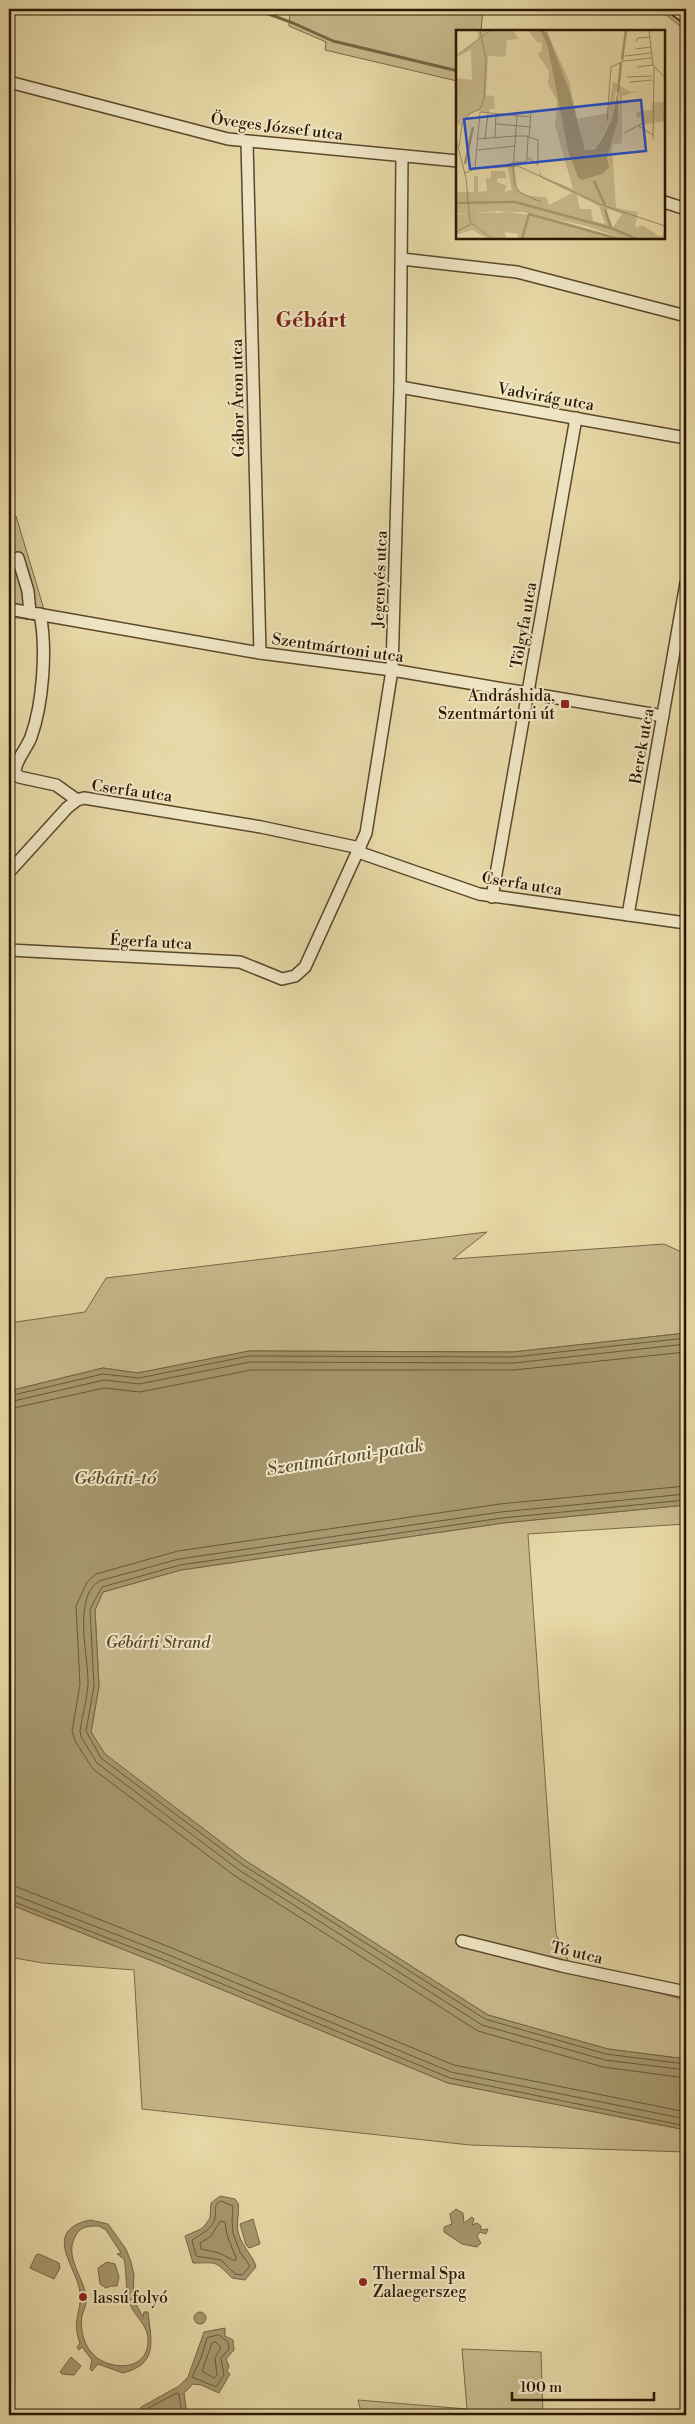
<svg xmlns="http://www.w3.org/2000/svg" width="695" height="2424" font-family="'Libre Bodoni',serif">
  <rect width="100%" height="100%" fill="#e8daa8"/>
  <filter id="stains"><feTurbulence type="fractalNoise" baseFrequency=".004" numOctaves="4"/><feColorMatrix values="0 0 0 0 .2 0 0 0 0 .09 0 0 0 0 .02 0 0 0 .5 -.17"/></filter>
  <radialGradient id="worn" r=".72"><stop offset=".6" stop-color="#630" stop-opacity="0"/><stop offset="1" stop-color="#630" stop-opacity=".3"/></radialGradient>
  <g fill="#c8b98c" stroke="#796846">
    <polygon points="290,9 483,9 481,31 458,31 457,81 325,50 326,42 289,26"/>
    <polygon points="659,9 686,9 686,31"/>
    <polygon points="9,516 16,516 43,606 45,622 11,617 9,622"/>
    <polygon points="487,1232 453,1259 664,1244 686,1254 686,1333 513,1352 249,1351 138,1373 103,1368 9,1391 9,1323 85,1312 106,1278"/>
    <polygon points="686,1505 686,1524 528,1534 556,1934 573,1971 686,2000 686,2059 608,2049 488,2015 246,1861 104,1754 91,1732 99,1686 95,1610 103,1592 181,1570 503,1523"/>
    <polygon points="9,1904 160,1964 448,2083 686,2130 686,2152 470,2145 142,2109 134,1970 43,1963 9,1957"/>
    <polygon points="462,2349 541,2352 543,2415 362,2415 358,2400 467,2409"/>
  </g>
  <g fill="#a7986f" stroke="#756443" fill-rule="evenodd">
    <polygon points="686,1333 686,1505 503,1523 181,1570 103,1592 95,1610 99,1686 91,1732 105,1754 246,1861 488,2015 608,2049 686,2059 686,2130 448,2083 160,1964 9,1904 9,1391 103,1368 138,1373 249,1351 513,1352"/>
    <path d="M220,2196L235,2199L238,2203C240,2214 235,2224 239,2235C243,2248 254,2257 256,2267L245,2280L232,2278C214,2260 218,2263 193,2263L185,2236L201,2229L206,2224L210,2218L211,2203Z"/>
    <polygon points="456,2209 463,2213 464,2223 472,2217 474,2219 472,2225 477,2223 481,2226 481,2230 488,2229 486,2234 480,2232 477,2236 481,2243 477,2247 462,2244 444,2232 444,2227 452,2224 450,2214"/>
    <polygon points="253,2219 260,2244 249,2248 246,2245 240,2224"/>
    <path d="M90,2220L108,2224L126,2249L131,2262L134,2275L133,2298L143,2317L144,2312H148C151,2340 159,2364 123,2373L98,2364L92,2371L90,2369L92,2360L82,2347L79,2350L77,2347L80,2343C71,2319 82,2313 80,2293C78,2268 40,2231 90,2220ZM99,2226L106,2230L121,2253L117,2254L124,2259C127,2273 125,2290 130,2304C135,2317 149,2326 148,2341C148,2373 106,2371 91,2352C83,2343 80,2327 82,2316C84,2309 87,2304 86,2297C84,2277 63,2256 76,2235C81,2226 89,2226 99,2226Z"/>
    <polygon points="39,2254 59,2263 60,2268 54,2279 30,2268 36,2255"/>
    <polygon points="107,2262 115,2264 119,2277 117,2286 111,2286 106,2288 100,2284 98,2268"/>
    <circle cx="200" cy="2318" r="6"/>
    <polygon points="225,2328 225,2336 233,2340 234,2350 226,2359 229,2366 227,2371 230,2374 219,2393 201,2385 193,2384 184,2393 187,2415 138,2415 141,2407 179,2386 188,2377 204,2332"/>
    <polygon points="71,2357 81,2366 74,2375 62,2374 60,2372"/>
  </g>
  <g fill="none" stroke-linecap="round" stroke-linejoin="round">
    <g stroke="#685838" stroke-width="1">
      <polyline points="9,1396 103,1374 139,1378 249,1356 514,1357 686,1338"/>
      <polyline points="9,1402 104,1380 139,1384 250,1362 514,1363 686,1344"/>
      <polyline points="9,1409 104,1388 140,1392 251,1370 514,1370 686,1352"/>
      <polyline points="686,1486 500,1504 178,1551 96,1574 87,1582 76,1606 80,1685 72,1731 75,1741 93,1769 235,1876 478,2031 603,2067 686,2078"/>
      <path d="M686,1494L501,1512L179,1559L99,1581C72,1599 89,1658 88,1685C87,1700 82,1716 80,1731L81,1737L97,1763L239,1870L482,2025L605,2060L686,2070"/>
      <polyline points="686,1500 502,1518 180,1565 102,1587 90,1609 94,1686 86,1731 101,1758 243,1865 485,2019 606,2054 686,2064"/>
      <polyline points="9,1886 17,1887 167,1946 454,2065 686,2112"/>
      <polyline points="9,1893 164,1953 451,2072 686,2119"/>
      <polyline points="9,1900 162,1959 450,2078 686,2126"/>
      <path d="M221,2201L233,2206L232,2220L233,2233L240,2252L250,2266L242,2275L235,2274L221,2260L196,2256L192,2240C201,2234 213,2229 215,2218C216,2213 215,2210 216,2205Z"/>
      <polygon points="221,2221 225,2222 227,2235 236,2258 235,2261 219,2253 201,2249 200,2243 210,2237"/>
      <polygon points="219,2335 228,2342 229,2349 221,2358 224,2375 216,2387 192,2377 201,2358 207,2338"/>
      <polygon points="216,2342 221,2347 215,2358 217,2375 214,2378 202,2371 212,2343"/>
      <polyline points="143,2415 148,2408 177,2393 179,2394 182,2415"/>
    </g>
    <polyline stroke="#756443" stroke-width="3" points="255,9 293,23 333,41 458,71"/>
    <defs>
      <g id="minor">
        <polyline points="9,82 228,139 458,161"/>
        <polyline points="247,142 260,653"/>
        <polyline points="664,202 686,209"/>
        <polyline points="402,259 517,272 686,316"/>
        <polyline points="400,387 686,438"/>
        <polyline points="18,558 28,591 30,613"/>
        <polyline points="9,609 260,653 392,670 663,716"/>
        <path d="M40,614C47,648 43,704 31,737C27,748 15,761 15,772L19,777L56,785L77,800"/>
        <polyline points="358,852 479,894 686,923"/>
        <polyline points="9,872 67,808 77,800 84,798 261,827 360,848"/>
        <polyline points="492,897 576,418"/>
        <polyline points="628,915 686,583"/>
        <polyline points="9,950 240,962 282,979 295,976 305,967 366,833 392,670 400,387 402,156"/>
        <polyline points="462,1941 562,1966 686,1992"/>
      </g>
      <polyline id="secondary" points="678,9 686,15"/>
    </defs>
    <use href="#minor" stroke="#5a482b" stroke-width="14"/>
    <use href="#secondary" stroke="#2a1701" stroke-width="18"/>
    <use href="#minor" stroke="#f0e7c6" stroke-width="11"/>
    <use href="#secondary" stroke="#f0e7c6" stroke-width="15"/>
  </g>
  <g fill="#8f2418" stroke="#f0e7c6" stroke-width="2">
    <rect x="560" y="699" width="10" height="10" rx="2.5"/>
    <circle cx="363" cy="2282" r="5"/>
    <circle cx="83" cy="2297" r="5"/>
  </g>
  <g text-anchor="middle" stroke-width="4" stroke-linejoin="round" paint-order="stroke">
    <g font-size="16" fill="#2a1701" stroke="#f0e7c6">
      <text transform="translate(277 126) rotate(7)" y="6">Öveges József utca</text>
      <text transform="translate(546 396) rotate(10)" y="6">Vadvirág utca</text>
      <text transform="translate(237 398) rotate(-91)" y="6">Gábor Áron utca</text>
      <text transform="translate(379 579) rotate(-88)" y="6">Jegenyés utca</text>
      <text transform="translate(523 625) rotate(-80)" y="6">Tölgyfa utca</text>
      <text transform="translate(338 647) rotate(8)" y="6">Szentmártoni utca</text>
      <text transform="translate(641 746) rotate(-80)" y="6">Berek utca</text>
      <text transform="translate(132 790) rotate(8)" y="6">Cserfa utca</text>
      <text transform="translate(522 883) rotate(9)" y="6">Cserfa utca</text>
      <text transform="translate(151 941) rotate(3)" y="6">Égerfa utca</text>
      <text transform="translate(577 1952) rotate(13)" y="6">Tó utca</text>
    </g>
    <g font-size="16" fill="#2a1701" stroke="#f0e7c6" text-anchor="start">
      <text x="555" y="701" text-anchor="end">Andráshida,<tspan x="555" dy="18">Szentmártoni út</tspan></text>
      <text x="373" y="2279">Thermal Spa<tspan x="373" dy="18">Zalaegerszeg</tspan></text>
      <text x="93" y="2303">lassú folyó</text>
    </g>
    <g font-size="16" font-style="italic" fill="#59482b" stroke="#f0e7c6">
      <text x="158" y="1648">Gébárti Strand</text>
    </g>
    <g font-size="18" font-style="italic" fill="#5c4b2d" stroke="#f0e7c6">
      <text transform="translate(345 1457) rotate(-9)" y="6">Szentmártoni-patak</text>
      <text x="115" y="1484">Gébárti-tó</text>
    </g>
    <g font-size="21" font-weight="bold" fill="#7a1f14" stroke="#f0e7c6">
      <text x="311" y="327">Gébárt</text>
    </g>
  </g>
  <g transform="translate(456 30)">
    <rect width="209" height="209" fill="#e8daa8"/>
    <path d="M22,0H57L62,9L51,10L49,27L32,26L30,65L38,66L39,79H34L33,84L22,81L14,84L7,95L0,94V48L16,50L15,20L0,27L22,9ZM72,0H84L92,18L112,121L124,149L152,140L151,127L162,91L163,65L160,60L156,89L140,118L129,120L114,62L90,0L113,50L121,89L152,83L157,51L174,62L183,61L166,66V113L156,115L160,178L182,182L179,198L186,195L205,207L209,201V209H167L131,196L67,182L0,183V162H18V146H22V162L31,161L30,148H35V141H49L50,148H41V152L51,156L48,162L56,160L51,134L58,131L61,159L71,166L90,167L93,175L116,163L84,147L83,138L86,146L117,159L99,95L101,71L92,54L93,41L81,23L85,22L86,13L81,12ZM121,165L143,176L149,194L137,191L135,179H124ZM151,179L166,184L157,197L150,182ZM207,66L209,91L185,95V87L181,88L180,82L196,80V73L207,72ZM42,181L91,187L165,209H61L62,204L49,202L50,209H32L16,200L0,205V184Z" fill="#c8b98c" fill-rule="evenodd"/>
    <path d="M84,0L91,2L114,62L129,120L139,119L147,107L156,89L162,60V91L151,127L153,138L146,144L126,150L122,147L112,121L92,18Z" fill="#a7986f"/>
    <path fill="none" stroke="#a7986f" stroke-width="2.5" d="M166,30L170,0M162,62L165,33M9,134L17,97M138,151L149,175M0,173L59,172L155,198L181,209M149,179L155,198M66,209L73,184L163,209"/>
    <path fill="none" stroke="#9c8c65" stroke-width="1" d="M193,0L197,35L209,48M180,12L182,8L194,7M180,19L195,17M0,26L35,0M169,26L195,23M181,37L197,35M171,47L196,46M174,52L196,50M24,82L75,87M61,86L57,139L59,155L63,162L85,172M151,91L155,37L168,31L196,28M40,94L75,97M183,96L197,105M168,103L185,94M39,107L40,84M73,107L75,82M29,108L32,84M0,109L10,148L14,192L37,209M22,109L59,106H71L72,107H73L82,110V135L71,127L72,107M197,109L198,37M3,117L6,95L13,84L24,79L28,69L30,30L24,0M22,120L59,116M58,132H70L71,128M19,139L24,82M9,143L19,139L62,136L146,175L209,196M0,202L15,194"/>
    <path fill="#1d4ed8" fill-opacity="0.15" stroke="#1d4ed8" stroke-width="2.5" d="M185,70L190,121L14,139L8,89Z"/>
    <rect width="209" height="209" fill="none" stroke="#2a1701" stroke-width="2.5"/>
  </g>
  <rect width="695" height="2424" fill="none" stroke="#e8daa8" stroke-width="30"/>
  <rect x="10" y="10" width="675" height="2404" fill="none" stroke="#2a1701" stroke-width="2.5"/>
  <rect x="15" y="15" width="665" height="2394" fill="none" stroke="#2a1701"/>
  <path d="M512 2392v8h142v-8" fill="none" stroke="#2a1701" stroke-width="2.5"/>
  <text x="520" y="2392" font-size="15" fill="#2a1701" stroke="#f0e7c6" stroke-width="4" paint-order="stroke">100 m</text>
  <rect width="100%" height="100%" filter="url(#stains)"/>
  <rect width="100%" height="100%" fill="url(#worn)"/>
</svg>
